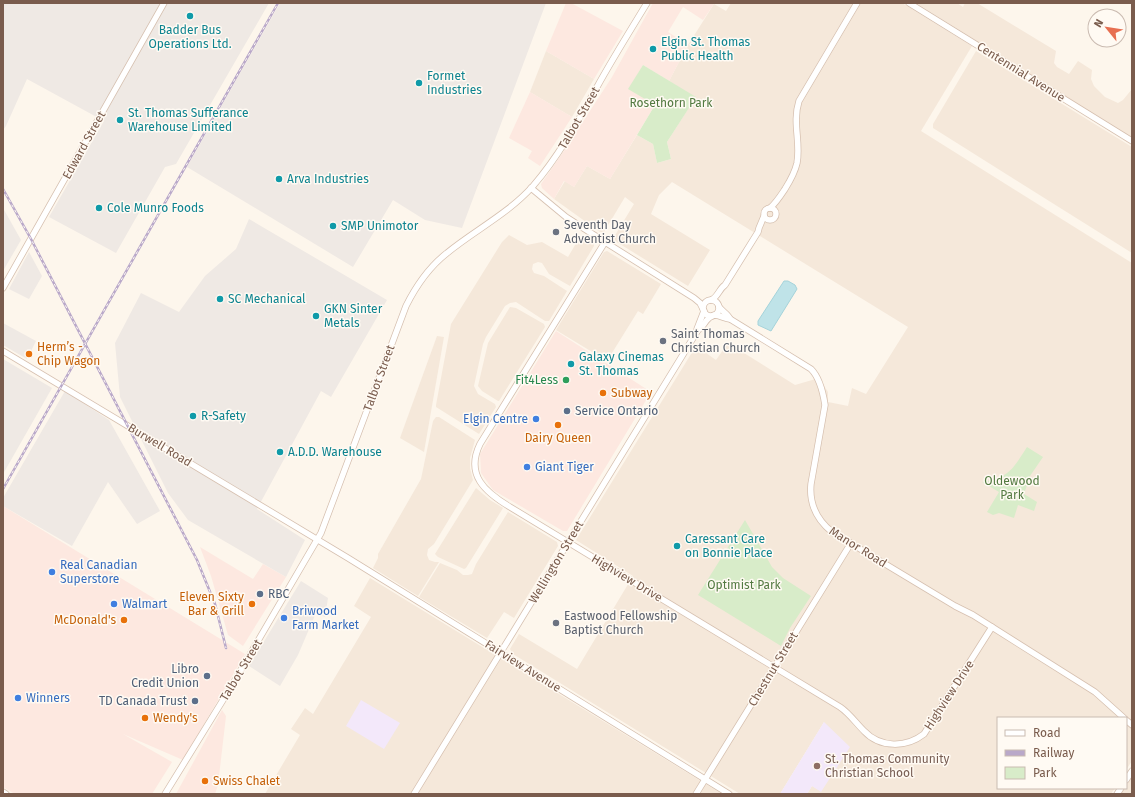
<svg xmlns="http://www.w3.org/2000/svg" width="1135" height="797" font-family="'Fira Sans',sans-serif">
  <rect width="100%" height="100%" fill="#fdf6ec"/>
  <g fill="#f5e8da">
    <polygon points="731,3 902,3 972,46 921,131 1132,263 1132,761 1126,770 1126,718 998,718 998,788 1115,788 1111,794 807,794 812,786 821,791 824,722 780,794 740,794 513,654 510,649 519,634 577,669 633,576 576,540 696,346 716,360 728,343 795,385 819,378 828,392 828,402 848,406 852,388 866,394 908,327 672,182 659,195 651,214 710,250 688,286 615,241 614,237 634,204 625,197 604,232 600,232 554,199 565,181 574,187 587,166 610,179 637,135 653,144 657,163 671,159 667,142 695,98 669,81 688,45 714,4 726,11"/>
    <polygon points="916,3 957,3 963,7 965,3 977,3 1056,51 1054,63 1057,67 1069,74 1078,61 1092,70 1091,79 1094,86 1105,97 1118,103 1123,100 1132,89 1132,138"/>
    <polygon points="546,51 594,79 572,117 530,92"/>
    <polygon points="976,51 1132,147 1132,253 933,128 933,124"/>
    <polygon points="509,235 527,245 542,242 568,257 581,235 594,243 594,246 570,286 549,274 542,263 538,262 533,264 532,269 534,273 544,276 567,291 549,321 545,321 516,302 510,303 505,306 486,337 483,344 474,386 478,394 495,404 496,407 479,434 436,407 436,405 451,324 502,242"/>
    <polygon points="607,251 661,284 643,314 638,311 607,361 556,330 604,252"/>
    <polygon points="510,307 516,308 544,324 545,327 499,401 498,401 482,391 478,386 488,343"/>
    <polygon points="437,336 444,337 424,452 400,438"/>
    <polygon points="436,417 439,417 475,440 470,458 470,468 473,480 434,544 428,549 427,555 429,560 435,562 439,562 418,596 373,568 378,558 378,554 421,479 433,421"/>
    <polygon points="476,488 490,500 503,508 466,568 464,569 438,557 435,554"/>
    <polygon points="508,512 557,542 558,546 514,618 504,612 487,638 419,597 440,563 457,570 463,575 468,575 472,574 476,564"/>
    <polygon points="370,578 722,794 265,794 300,735 291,729 305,708 313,714 371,617 354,606"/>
    <polygon points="1132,776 1132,794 1121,794 1124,788 1126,788 1126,786"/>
  </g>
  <g fill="#fde8e0">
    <polygon points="566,3 571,3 623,31 594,79 546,51"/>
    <polygon points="653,3 714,4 703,20 683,7 668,32 688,45 669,81 643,65 629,89 655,105 610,179 587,166 574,187 564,181 554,199 542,188 541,184 564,151 612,77"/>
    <polygon points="530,92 572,117 540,166 528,158 532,151 509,138"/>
    <polygon points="556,331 651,392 567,531 563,531 493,490 481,473 480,454"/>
    <polygon points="3,506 245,654 183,760 123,734 172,762 152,794 15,794 3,787"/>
    <polygon points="200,547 253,579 263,564 286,577 243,646 228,635 211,576"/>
    <polygon points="222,710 226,716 218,785 215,794 176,794"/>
  </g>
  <g fill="#efe9e4">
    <polygon points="3,3 269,3 176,164 165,167 116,253 49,217 104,121 27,79 6,126 3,130"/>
    <polygon points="280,3 546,3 462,228 425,220 393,200 353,267 187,167"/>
    <polygon points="3,208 21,240 3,271"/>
    <polygon points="249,219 387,300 331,397 321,391 257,509 305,540 286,577 188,520 168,493 120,397 115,343 141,293 179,312 205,276 236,249"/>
    <polygon points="29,252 42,276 29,299 9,289"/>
    <polygon points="3,323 36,341 27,359 3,345"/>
    <polygon points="3,359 52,388 3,474"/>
    <polygon points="65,391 109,420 160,511 137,524 108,482 72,546 3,506 3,498"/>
    <polygon points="301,581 328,598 325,617 316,613 298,655 280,686 249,666"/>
  </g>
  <g fill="#f3e8fa">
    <polygon points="361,700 400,723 384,749 346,726"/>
    <polygon points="824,722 850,747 821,792 812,786 807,794 780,794"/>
  </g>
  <g fill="#d8ecc9">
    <polygon points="643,65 696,97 667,142 671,159 657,163 653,144 637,135 655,105 628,89"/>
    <path d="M1027,447L1043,457L1030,476L1024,494L1037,502L1034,511L1018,505L1014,518L999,513L993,515L987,512L999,492L982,482C1010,477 1012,470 1027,447Z"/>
    <polygon points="745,520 772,567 783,578 811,596 790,628 781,646 698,595"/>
  </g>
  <polygon fill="#bfe3e8" stroke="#a5d3da" points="784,281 788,281 795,285 797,289 771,331 758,325 758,321"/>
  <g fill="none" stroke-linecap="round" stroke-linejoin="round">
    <defs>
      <g id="secondary">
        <polyline points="909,3 1132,141"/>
        <polyline points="531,188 566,217 605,242 694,298 700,303 703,309"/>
        <path d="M770,208C776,203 781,195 785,189C790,181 795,172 797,163C801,142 792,123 799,101L857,3"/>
        <circle cx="770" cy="214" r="6"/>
        <path d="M605,242L480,444C465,475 485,492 510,507L840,707C849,713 856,723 864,731C880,748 906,748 924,734L992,627"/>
        <polyline points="3,288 164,3"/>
        <path d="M711,300C718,297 719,289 725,285L758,232L759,228L764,216"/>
        <circle cx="711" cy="308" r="8"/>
        <path d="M719,307C723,312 728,314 730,319L811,369C820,378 823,392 825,405L811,484C809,504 816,519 832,532L955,606L973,615L1095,692L1124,718"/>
        <path d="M714,315C720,315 725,319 730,319"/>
        <polyline points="697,329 704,311"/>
        <polyline points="3,351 348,558 729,794"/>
        <polyline points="1126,720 1132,725"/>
        <polyline points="1126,780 1132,771"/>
        <polyline points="3,792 6,794"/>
        <path d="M165,794L231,687L321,533L406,306C416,286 429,267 447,253C475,230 508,214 533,186C559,156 578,121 597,87C613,58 630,31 647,3"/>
        <path d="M414,794L698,330C704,327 705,319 712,316"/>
        <polyline points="696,794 851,543"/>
        <polyline points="1117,794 1121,788"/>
      </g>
    </defs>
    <use href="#secondary" stroke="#d6c0b0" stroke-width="7"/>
    <use href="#secondary" stroke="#fff" stroke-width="5.5"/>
    <defs>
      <g id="rail">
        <polyline points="3,189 31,239 197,560 215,604 226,648"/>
        <polyline points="3,489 278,3"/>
      </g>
    </defs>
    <use href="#rail" stroke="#b9a8c9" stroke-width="2.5"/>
    <use href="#rail" stroke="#fffaf3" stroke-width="1" stroke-dasharray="3" stroke-linecap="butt"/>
  </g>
  <g fill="#0f9aa8" stroke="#fffaf3" stroke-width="1.5">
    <circle cx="190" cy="16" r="4"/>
    <circle cx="653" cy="49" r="4"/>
    <circle cx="419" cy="83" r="4"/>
    <circle cx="120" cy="120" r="4"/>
    <circle cx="279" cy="179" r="4"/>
    <circle cx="99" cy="208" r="4"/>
    <circle cx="333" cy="226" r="4"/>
    <circle cx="220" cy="299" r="4"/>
    <circle cx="316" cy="316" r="4"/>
    <circle cx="571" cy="364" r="4"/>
    <circle cx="193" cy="416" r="4"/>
    <circle cx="280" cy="452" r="4"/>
    <circle cx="677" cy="546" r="4"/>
  </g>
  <g fill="#6b7280" stroke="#fffaf3" stroke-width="1.5">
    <circle cx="556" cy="232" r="4"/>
    <circle cx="663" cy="341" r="4"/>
    <circle cx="556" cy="623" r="4"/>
  </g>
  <g fill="#e8710a" stroke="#fffaf3" stroke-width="1.5">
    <circle cx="29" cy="354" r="4"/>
    <circle cx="603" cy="393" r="4"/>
    <circle cx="558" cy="425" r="4"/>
    <circle cx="252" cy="604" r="4"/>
    <circle cx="124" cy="620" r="4"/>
    <circle cx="145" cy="718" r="4"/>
    <circle cx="205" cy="781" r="4"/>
  </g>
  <circle fill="#2e9e5b" stroke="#fffaf3" stroke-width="1.5" cx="566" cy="380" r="4"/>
  <g fill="#5c6f8a" stroke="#fffaf3" stroke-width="1.5">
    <circle cx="567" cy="411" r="4"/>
    <circle cx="260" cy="594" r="4"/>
    <circle cx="207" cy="676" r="4"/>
    <circle cx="195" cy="701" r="4"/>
  </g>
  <g fill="#3f7fe0" stroke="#fffaf3" stroke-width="1.5">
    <circle cx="536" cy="419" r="4"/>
    <circle cx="527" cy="467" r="4"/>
    <circle cx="52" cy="572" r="4"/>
    <circle cx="114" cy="604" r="4"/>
    <circle cx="284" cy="618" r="4"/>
    <circle cx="18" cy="698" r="4"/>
  </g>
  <circle fill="#8d6e63" stroke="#fffaf3" stroke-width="1.5" cx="817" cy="766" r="4"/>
  <g text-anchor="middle" stroke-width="3" stroke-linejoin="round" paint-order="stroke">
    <g font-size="12" fill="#0d838f" stroke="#fffaf3" text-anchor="start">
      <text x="190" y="34" text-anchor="middle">Badder Bus<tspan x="190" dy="14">Operations Ltd.</tspan></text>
      <text x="661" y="46">Elgin St. Thomas<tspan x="661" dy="14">Public Health</tspan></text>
      <text x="427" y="80">Formet<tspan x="427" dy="14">Industries</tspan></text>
      <text x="128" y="117">St. Thomas Sufferance<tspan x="128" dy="14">Warehouse Limited</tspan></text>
      <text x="287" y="183">Arva Industries</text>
      <text x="107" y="212">Cole Munro Foods</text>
      <text x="341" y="230">SMP Unimotor</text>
      <text x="228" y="303">SC Mechanical</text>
      <text x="324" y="313">GKN Sinter<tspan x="324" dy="14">Metals</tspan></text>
      <text x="579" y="361">Galaxy Cinemas<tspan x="579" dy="14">St. Thomas</tspan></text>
      <text x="201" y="420">R-Safety</text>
      <text x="288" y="456">A.D.D. Warehouse</text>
      <text x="685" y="543">Caressant Care<tspan x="685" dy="14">on Bonnie Place</tspan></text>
    </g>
    <g font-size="12" fill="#7a5c4d" stroke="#fffaf3">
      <text transform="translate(1021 72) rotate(32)" y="4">Centennial Avenue</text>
      <text transform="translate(579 118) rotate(-60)" y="4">Talbot Street</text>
      <text transform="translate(84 145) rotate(-61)" y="4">Edward Street</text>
      <text transform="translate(379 378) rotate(-70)" y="4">Talbot Street</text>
      <text transform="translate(160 445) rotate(31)" y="4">Burwell Road</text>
      <text transform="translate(858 547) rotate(32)" y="4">Manor Road</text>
      <text transform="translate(556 562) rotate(-59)" y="4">Wellington Street</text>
      <text transform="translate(627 578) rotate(31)" y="4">Highview Drive</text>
      <text transform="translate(523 666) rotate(32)" y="4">Fairview Avenue</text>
      <text transform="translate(773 669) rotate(-59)" y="4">Chestnut Street</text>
      <text transform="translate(241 670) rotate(-59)" y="4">Talbot Street</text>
      <text transform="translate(949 695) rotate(-57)" y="4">Highview Drive</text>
    </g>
    <g font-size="12" fill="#537a41" stroke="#fffaf3">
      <text x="671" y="107">Rosethorn Park</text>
      <text x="1012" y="485">Oldewood<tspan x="1012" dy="14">Park</tspan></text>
      <text x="744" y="589">Optimist Park</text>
    </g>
    <g font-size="12" fill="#5b616d" stroke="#fffaf3" text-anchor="start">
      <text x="564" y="229">Seventh Day<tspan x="564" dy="14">Adventist Church</tspan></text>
      <text x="671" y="338">Saint Thomas<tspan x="671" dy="14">Christian Church</tspan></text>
      <text x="564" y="620">Eastwood Fellowship<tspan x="564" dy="14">Baptist Church</tspan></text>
    </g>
    <g font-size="12" fill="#c56008" stroke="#fffaf3" text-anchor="start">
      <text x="37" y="351">Herm’s -<tspan x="37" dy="14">Chip Wagon</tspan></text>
      <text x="611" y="397">Subway</text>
      <text x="558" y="442" text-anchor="middle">Dairy Queen</text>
      <text x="244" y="601" text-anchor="end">Eleven Sixty<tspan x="244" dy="14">Bar &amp; Grill</tspan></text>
      <text x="116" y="624" text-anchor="end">McDonald's</text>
      <text x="153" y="722">Wendy's</text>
      <text x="213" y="785">Swiss Chalet</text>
    </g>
    <g font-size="12" fill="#27864d" stroke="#fffaf3" text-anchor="end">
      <text x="558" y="384">Fit4Less</text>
    </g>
    <g font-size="12" fill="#4e5e75" stroke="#fffaf3" text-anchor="start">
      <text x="575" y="415">Service Ontario</text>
      <text x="268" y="598">RBC</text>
      <text x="199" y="673" text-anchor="end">Libro<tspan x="199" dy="14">Credit Union</tspan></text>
      <text x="187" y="705" text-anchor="end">TD Canada Trust</text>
    </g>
    <g font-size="12" fill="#366cbe" stroke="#fffaf3" text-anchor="start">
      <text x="528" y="423" text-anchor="end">Elgin Centre</text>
      <text x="535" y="471">Giant Tiger</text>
      <text x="60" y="569">Real Canadian<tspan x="60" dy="14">Superstore</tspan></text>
      <text x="122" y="608">Walmart</text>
      <text x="292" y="615">Briwood<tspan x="292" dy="14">Farm Market</tspan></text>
      <text x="26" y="702">Winners</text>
    </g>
    <g font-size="12" fill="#785e54" stroke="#fffaf3" text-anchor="start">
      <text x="825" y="763">St. Thomas Community<tspan x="825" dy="14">Christian School</tspan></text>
    </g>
  </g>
  <rect width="1135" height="797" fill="none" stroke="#7a5c4d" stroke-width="8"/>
  <rect x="997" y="717" width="130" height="72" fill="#fffaf3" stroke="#cabbb1"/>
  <rect x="1005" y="730" width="20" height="6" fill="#ffffff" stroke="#cabbb1"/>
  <text x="1033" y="737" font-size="12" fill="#7a5c4d">Road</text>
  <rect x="1005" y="750" width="20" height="6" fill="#b9a8c9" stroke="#cabbb1"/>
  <text x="1033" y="757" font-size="12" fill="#7a5c4d">Railway</text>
  <rect x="1005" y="767" width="20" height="12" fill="#d8ecc9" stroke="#cabbb1"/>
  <text x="1033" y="777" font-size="12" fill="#7a5c4d">Park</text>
  <g transform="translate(1107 28) rotate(300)"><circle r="19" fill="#fffaf3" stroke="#cabbb1"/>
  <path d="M0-3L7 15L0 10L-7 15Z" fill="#e76f51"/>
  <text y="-6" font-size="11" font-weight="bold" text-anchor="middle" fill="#7a5c4d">N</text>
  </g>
</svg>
